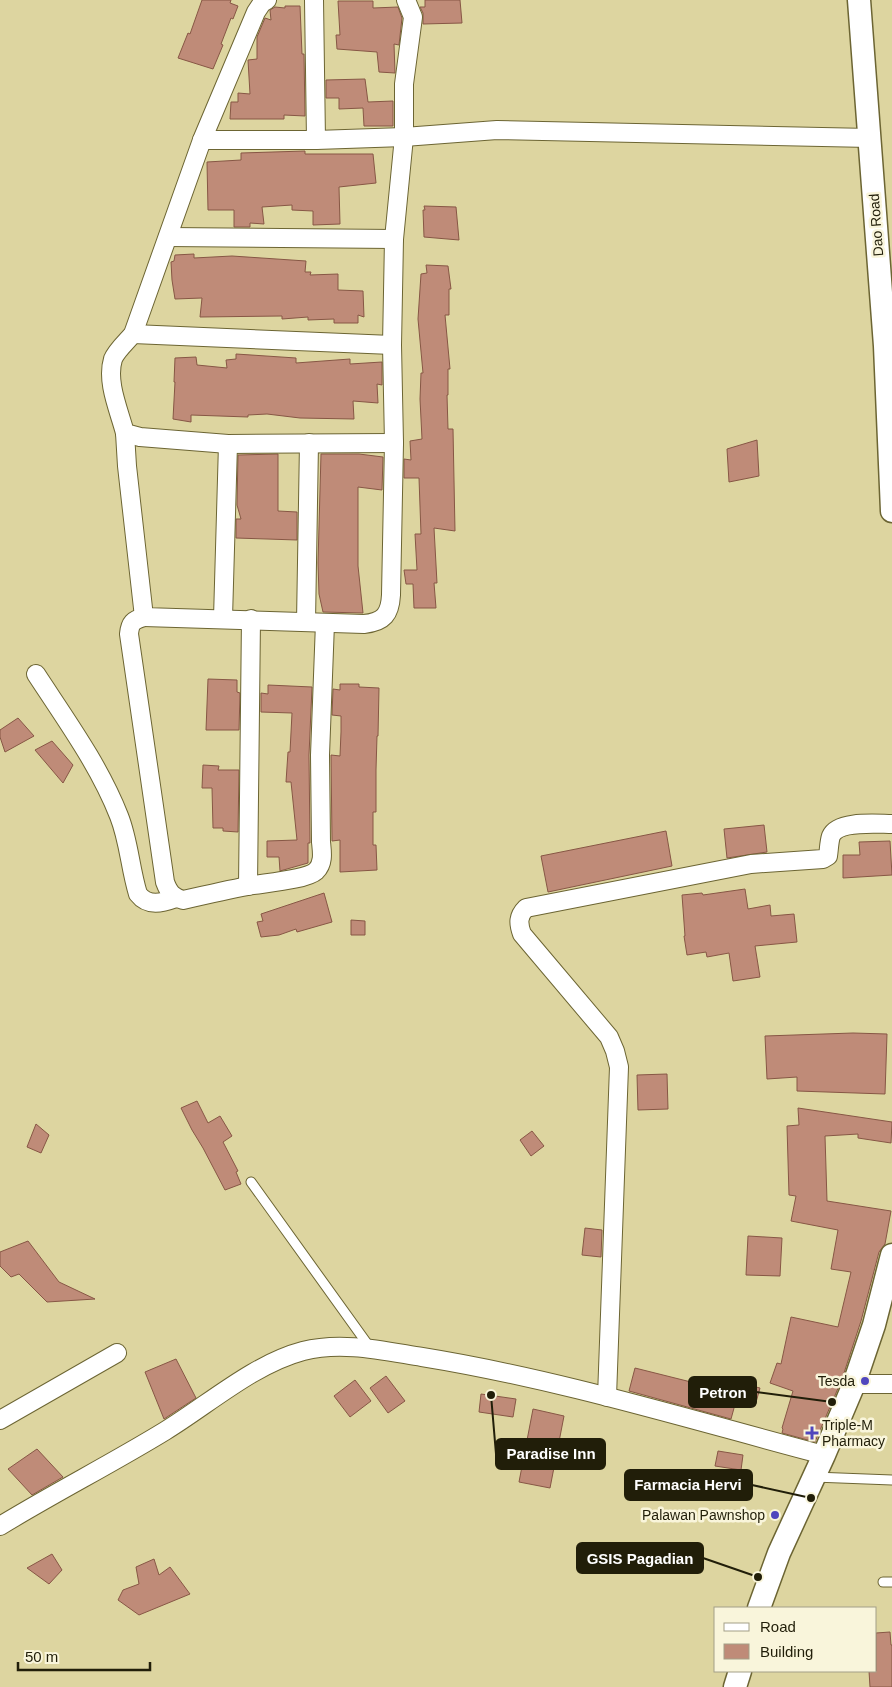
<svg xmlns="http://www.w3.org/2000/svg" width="892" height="1687" font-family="Arial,sans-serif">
  <rect width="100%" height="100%" fill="#ddd5a0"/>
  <g fill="#bf8b78" stroke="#875745">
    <polygon points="202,0 231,0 230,3 238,6 233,19 231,18 221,44 223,45 213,69 178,58 188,33 190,34"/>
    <polygon points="425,0 460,0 462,23 423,24 423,13 420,7 425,7"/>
    <polygon points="338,1 373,1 373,8 398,7 402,18 399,45 394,44 395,73 379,72 377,52 337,49 336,35 340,35"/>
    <polygon points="285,6 300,6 302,54 304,54 305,116 284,115 284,119 230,119 231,102 238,102 238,93 250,94 248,60 257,59 257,37 265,18 271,20 270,10 275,7 285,8"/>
    <polygon points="365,79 368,102 393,101 393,126 364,126 363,108 339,109 339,98 326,98 326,80"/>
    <polygon points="305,151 305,154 373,154 376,183 339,187 340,224 313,225 313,211 292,210 292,205 262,207 264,224 250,223 250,227 234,227 234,210 208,210 207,162 241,160 241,153"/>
    <polygon points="424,206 456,207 459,240 424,237 423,210 425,210"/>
    <polygon points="194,254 194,258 232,256 306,261 305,272 311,272 310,275 338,274 338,290 363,291 364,317 358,315 358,323 334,323 334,319 308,320 308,317 282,319 282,316 200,317 202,298 175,299 172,280 171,262 174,261 175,255"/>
    <polygon points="426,265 448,266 451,289 449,289 449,315 445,315 450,369 448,369 448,395 447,395 448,429 453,429 455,531 434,528 437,583 434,583 436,608 414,608 413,584 406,584 404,570 417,570 415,534 421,534 419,478 404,478 404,459 411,460 410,441 422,439 420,399 421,373 423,373 418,319 421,274 427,273"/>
    <polygon points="236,354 296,358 296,363 350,359 350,364 382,362 382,385 377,384 378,403 353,401 354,419 300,418 267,414 248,415 248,417 191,415 191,422 173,419 175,382 174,382 175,358 196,357 197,365 227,368 226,360 236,359"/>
    <polygon points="757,440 759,476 729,482 727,449"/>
    <polygon points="278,454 278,511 297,512 297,540 236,538 236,519 241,519 237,505 238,455"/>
    <polygon points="321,454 359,454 383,457 382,490 358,487 358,566 363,613 323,612 319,594 318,563"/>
    <polygon points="208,679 237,680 237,692 240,693 239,730 206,730"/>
    <polygon points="340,684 359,684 359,687 379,688 378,736 377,736 376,770 376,812 373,812 373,845 376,845 377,870 340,872 340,840 332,841 331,755 340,756 341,732 341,716 332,715 333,689 340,690"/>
    <polygon points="268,685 312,687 309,755 310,843 308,843 308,863 280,871 279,857 267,857 267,841 297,840 291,782 286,782 288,752 290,752 292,713 261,712 261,693 268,694"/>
    <polygon points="18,718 34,736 5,752 0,737 0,730"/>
    <polygon points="52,741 73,765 63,783 35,750"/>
    <polygon points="203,765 219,766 218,770 239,770 238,832 223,831 223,828 213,828 212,788 202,788"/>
    <polygon points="764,825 767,852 727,858 724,829"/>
    <polygon points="666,831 672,866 548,892 541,856"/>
    <polygon points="890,841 892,875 843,878 843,855 860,855 859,842"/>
    <polygon points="745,889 748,909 770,905 771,916 794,914 797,942 755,946 760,977 733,981 729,953 707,957 706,952 687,955 684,936 685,936 682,895 702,893 703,895"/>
    <polygon points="324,893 332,922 297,932 296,929 279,935 261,937 257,922 263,921 261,914"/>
    <polygon points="351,920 365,921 365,935 351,935"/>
    <polygon points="853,1033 887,1034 885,1094 797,1091 797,1077 767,1079 765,1036"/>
    <polygon points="667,1074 668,1109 638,1110 637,1075"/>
    <polygon points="197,1101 208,1123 220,1116 232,1136 223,1142 238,1171 236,1172 241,1184 225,1190 203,1148 192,1130 181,1108"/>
    <polygon points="798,1108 892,1122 891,1143 858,1138 858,1134 825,1136 827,1201 891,1211 885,1244 879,1252 861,1321 842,1379 815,1442 782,1433 783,1429 782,1428 793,1391 770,1383 777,1363 781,1364 791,1317 838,1327 851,1272 831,1269 838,1230 791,1221 796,1196 789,1195 787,1126 799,1125"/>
    <polygon points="36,1124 49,1135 41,1153 27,1147"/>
    <polygon points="532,1131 544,1146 531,1156 520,1140"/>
    <polygon points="585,1228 602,1230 601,1257 582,1255"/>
    <polygon points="748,1236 782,1238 780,1276 746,1275"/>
    <polygon points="28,1241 59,1282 95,1299 47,1302 19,1274 11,1277 0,1266 0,1252"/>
    <polygon points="176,1359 196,1398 164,1419 145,1372"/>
    <polygon points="635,1368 719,1389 720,1385 739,1390 731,1419 629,1391"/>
    <polygon points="386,1376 405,1401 388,1413 370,1388"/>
    <polygon points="355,1380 371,1401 350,1417 334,1396"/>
    <polygon points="744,1384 760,1388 755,1406 739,1401"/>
    <polygon points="481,1394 516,1399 513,1417 479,1412"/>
    <polygon points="533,1409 564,1416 550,1488 519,1482"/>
    <polygon points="37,1449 63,1477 32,1495 8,1469"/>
    <polygon points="718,1451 743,1455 741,1470 715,1466"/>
    <polygon points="52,1554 62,1570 49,1584 27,1568"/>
    <polygon points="154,1559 159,1575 170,1567 190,1594 139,1615 118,1600 123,1590 139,1584 136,1567"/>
    <polygon points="890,1632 891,1645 892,1645 892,1687 870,1687 869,1671 876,1671 876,1633"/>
  </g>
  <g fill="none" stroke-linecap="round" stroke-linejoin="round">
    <defs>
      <g id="service">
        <polyline points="251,1182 371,1349"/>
        <polyline points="814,1477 892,1480"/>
        <polyline points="883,1582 892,1582"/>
      </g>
      <g id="minor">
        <path d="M267,0L262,3L256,12L202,140L133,334C127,341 116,351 113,359C106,382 119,410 125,433L140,437L228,444L394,443"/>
        <polyline points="314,0 316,140"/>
        <polyline points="202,140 316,140 404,137 497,130 870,138"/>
        <polyline points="168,237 394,239"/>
        <polyline points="133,334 392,345"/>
        <path d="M125,433L127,466L144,617L364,624C384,622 390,614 391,595L394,443L392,345L394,239L404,137V84L413,17L406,0"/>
        <path d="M144,617C133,620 130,623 129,634L165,882C169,893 173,897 183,900C205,895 227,890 248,886C263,883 306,880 316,871C324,863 322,852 321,842L320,755L325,623"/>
        <polyline points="223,618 228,444"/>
        <polyline points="306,622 309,443"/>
        <path d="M36,674C66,720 99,765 119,816C129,841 130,868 138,894C148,907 162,903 176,898"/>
        <polyline points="248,886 251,619"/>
        <polyline points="854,1384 892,1384"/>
        <path d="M607,1397L619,1067L615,1051L609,1037L522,934C518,923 518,916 526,908L751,864L823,859L828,856C829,850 829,842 831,836C838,820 877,824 892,824"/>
        <polyline points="0,1420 117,1353"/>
        <path d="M0,1526C54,1493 111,1464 165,1431C209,1404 254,1364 303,1351C342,1341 384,1351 422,1357C558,1379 691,1420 824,1455"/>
      </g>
      <g id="tertiary">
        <polyline points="859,0 885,346 892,511"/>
        <polyline points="759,1608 779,1553 824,1455 854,1384 874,1325 892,1255"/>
        <polyline points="735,1687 740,1671"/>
      </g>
    </defs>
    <use href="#service" stroke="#6c6533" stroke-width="11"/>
    <use href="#minor" stroke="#6c6533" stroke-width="20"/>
    <use href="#tertiary" stroke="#6c6533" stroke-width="25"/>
    <use href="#service" stroke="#fff" stroke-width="9"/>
    <use href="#minor" stroke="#fff" stroke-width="18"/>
    <use href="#tertiary" stroke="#fff" stroke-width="22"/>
  </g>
  <g fill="#5046bd" stroke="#f9f5db" stroke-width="2">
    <circle cx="865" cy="1381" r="5"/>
    <path d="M809.5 1425.5h5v5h5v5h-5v5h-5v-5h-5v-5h5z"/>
    <circle cx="775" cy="1515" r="5"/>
  </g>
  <g text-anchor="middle" stroke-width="5" stroke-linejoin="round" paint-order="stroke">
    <g font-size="14" fill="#211e09" stroke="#f9f5db">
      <text transform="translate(876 225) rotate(-94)" y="5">Dao Road</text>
    </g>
    <g font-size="14" fill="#211e09" stroke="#f9f5db" text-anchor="end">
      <text x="855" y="1386">Tesda</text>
      <text x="822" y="1430" text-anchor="start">Triple-M<tspan x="822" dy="16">Pharmacy</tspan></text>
      <text x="765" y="1520">Palawan Pawnshop</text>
    </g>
  </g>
  <path fill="none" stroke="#211e09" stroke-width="2" d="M832 1402L756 1392M491 1395L496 1454M811 1498L752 1485M758 1577L703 1558"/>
  <g fill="#211e09" stroke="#f9f5db" stroke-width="2">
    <circle cx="832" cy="1402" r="5"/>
    <circle cx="491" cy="1395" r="5"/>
    <circle cx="811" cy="1498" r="5"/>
    <circle cx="758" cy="1577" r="5"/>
  </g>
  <g fill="#211e09" stroke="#211e09" stroke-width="2">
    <rect x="689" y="1377" width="67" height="30" rx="5"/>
    <rect x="496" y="1439" width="109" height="30" rx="5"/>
    <rect x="625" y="1470" width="127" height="30" rx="5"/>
    <rect x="577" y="1543" width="126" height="30" rx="5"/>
  </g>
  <g font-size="15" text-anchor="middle" font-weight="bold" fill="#fff">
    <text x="723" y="1398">Petron</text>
    <text x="551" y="1459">Paradise Inn</text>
    <text x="688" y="1490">Farmacia Hervi</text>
    <text x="640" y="1564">GSIS Pagadian</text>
  </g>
  <rect x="714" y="1607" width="162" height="65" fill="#f9f5db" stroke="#a39f87"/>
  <rect x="724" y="1623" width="25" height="8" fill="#ffffff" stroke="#a39f87"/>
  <text x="760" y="1632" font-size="15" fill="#211e09">Road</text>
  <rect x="724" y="1644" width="25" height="15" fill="#bf8b78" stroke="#a39f87"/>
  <text x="760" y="1657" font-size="15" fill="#211e09">Building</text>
  <path d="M18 1662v8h132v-8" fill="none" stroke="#211e09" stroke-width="2.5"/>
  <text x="25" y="1662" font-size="15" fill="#211e09" stroke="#f9f5db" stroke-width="4" paint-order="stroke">50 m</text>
</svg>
